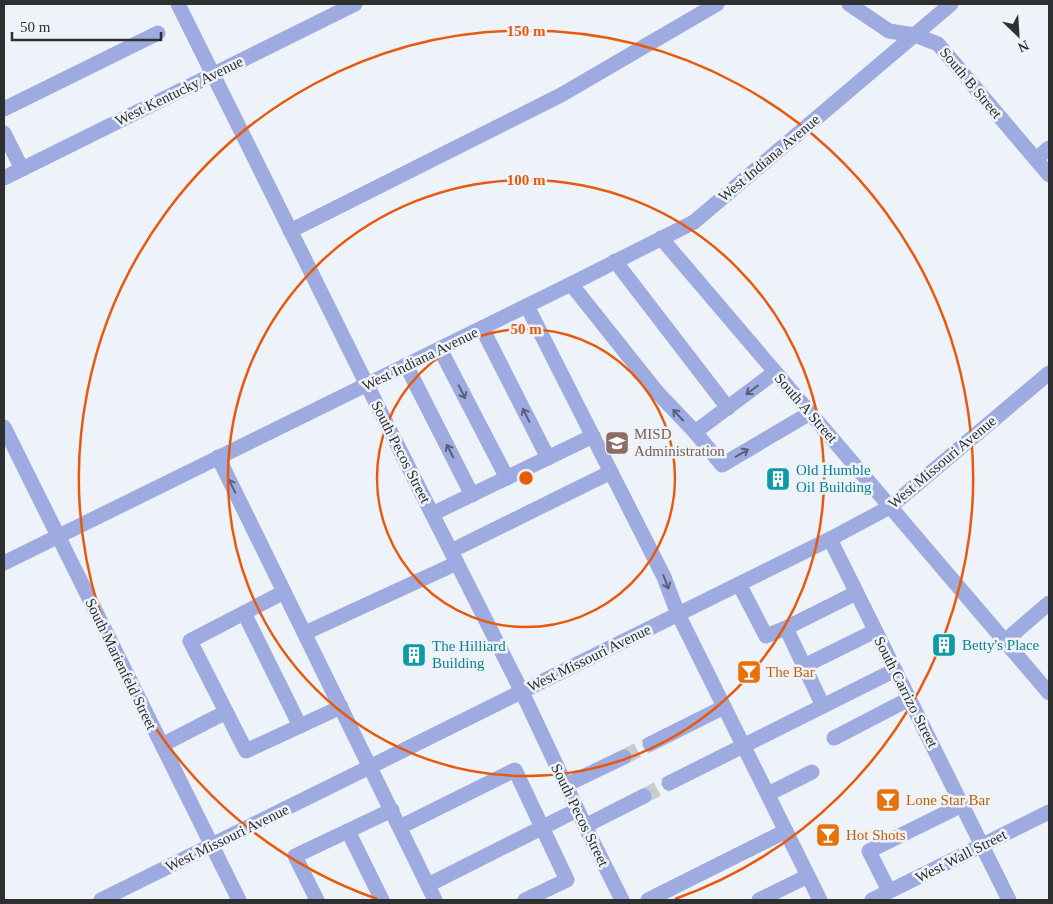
<svg xmlns="http://www.w3.org/2000/svg" width="1053" height="904" font-family="'Times New Roman',serif">
  <rect width="100%" height="100%" fill="#eef3f9"/>
  <g fill="none" stroke-linecap="round" stroke-linejoin="round">
    <g stroke="#c7ccd1" stroke-width="15" stroke-dasharray="15 8" stroke-linecap="butt">
      <polyline points="624,757 650,744"/>
      <polyline points="644,796 669,783"/>
    </g>
    <g stroke="#9eabe0" stroke-width="15">
      <polyline points="178,4 367,385 522,692 585,826 622,900"/>
      <polyline points="849,4 889,31 915,35 938,44 1049,175"/>
      <polyline points="4,109 158,33"/>
      <polyline points="4,133 22,169"/>
      <polyline points="1036,159 1049,148"/>
      <polyline points="4,178 355,4"/>
      <polyline points="290,231 561,95 717,4"/>
      <polyline points="661,238 1049,693"/>
      <polyline points="615,261 728,408"/>
      <polyline points="571,284 657,392 695,432 775,372"/>
      <polyline points="527,306 664,577 678,614 820,900"/>
      <polyline points="482,328 548,458"/>
      <polyline points="440,349 507,478"/>
      <polyline points="406,365 472,495"/>
      <polyline points="4,427 239,900"/>
      <polyline points="695,432 722,465 810,413"/>
      <polyline points="218,457 435,900"/>
      <polyline points="432,514 593,436"/>
      <polyline points="830,539 1009,900"/>
      <polyline points="451,551 611,472"/>
      <polyline points="4,563 571,284 694,222 951,4"/>
      <polyline points="739,584 766,636 786,628 823,706"/>
      <polyline points="284,592 190,641 246,751 341,707"/>
      <polyline points="244,613 300,726"/>
      <polyline points="786,628 856,593"/>
      <polyline points="305,633 457,563"/>
      <polyline points="1005,641 1049,603"/>
      <polyline points="804,666 875,631"/>
      <polyline points="834,738 909,699"/>
      <polyline points="650,744 724,707"/>
      <polyline points="162,745 226,712"/>
      <polyline points="669,783 895,670"/>
      <polyline points="566,785 624,757"/>
      <polyline points="768,794 812,772"/>
      <polyline points="585,826 644,796"/>
      <polyline points="400,827 515,770 567,880 525,900"/>
      <polyline points="348,831 382,900"/>
      <polyline points="428,885 577,810"/>
      <polyline points="889,891 869,851 962,805"/>
      <polyline points="101,900 830,539 890,507 1049,373"/>
      <polyline points="317,900 295,856 392,810"/>
      <polyline points="648,900 786,831"/>
      <polyline points="759,900 808,876"/>
      <polyline points="872,900 1049,812"/>
    </g>
  </g>
  <defs><path id="oneway-shaft" d="M-6 0H5M1.5-3L5.5 0L1.5 3" fill="none" stroke-width="1.6" stroke-linecap="round" stroke-linejoin="round" transform="scale(1.25)"/></defs>
  <g stroke="#5a6177">
    <use href="#oneway-shaft" transform="translate(752 390) rotate(143)"/>
    <use href="#oneway-shaft" transform="translate(462 392) rotate(63)"/>
    <use href="#oneway-shaft" transform="translate(526 415) rotate(-117)"/>
    <use href="#oneway-shaft" transform="translate(678 415) rotate(-133)"/>
    <use href="#oneway-shaft" transform="translate(450 451) rotate(-117)"/>
    <use href="#oneway-shaft" transform="translate(742 453) rotate(-31)"/>
    <use href="#oneway-shaft" transform="translate(232 486) rotate(-116)"/>
    <use href="#oneway-shaft" transform="translate(666 582) rotate(69)"/>
  </g>
  <g fill="none" stroke="#e8590c" stroke-width="2.5">
    <circle cx="526" cy="478" r="149"/>
    <circle cx="526" cy="478" r="298"/>
    <path d="M377 899A447 447 0 1 1 675 899"/>
  </g>
  <defs>
    <symbol id="school-square" viewBox="-11 -11 22 22"><rect x="-9" y="-9" width="18" height="18" rx="4" fill="#8d6e63" stroke="#eef3f9"/><path d="M0-5L7-2L0 1L-7-2ZM-4 1L0 2.5L4 1V4Q0 6-4 4Z" fill="#fff"/></symbol>
    <symbol id="building-square" viewBox="-11 -11 22 22"><rect x="-9" y="-9" width="18" height="18" rx="4" fill="#0f9aa8" stroke="#eef3f9"/><path d="M-4-6H4V6H1V3H-1V6H-4ZM-2.5-4.3h1.7v1.8h-1.7ZM.8-4.3h1.7v1.8H.8ZM-2.5-1h1.7V.8h-1.7ZM.8-1h1.7V.8H.8Z" fill="#fff"/></symbol>
    <symbol id="bar-square" viewBox="-11 -11 22 22"><rect x="-9" y="-9" width="18" height="18" rx="4" fill="#e8710a" stroke="#eef3f9"/><path d="M-6-5H6L.8 .8V4.5H3.5V6h-7V4.5H-.8V.8Z" fill="#fff"/></symbol>
  </defs>
  <g fill-rule="evenodd">
    <use href="#school-square" x="603" y="429" width="28" height="28"/>
    <use href="#building-square" x="764" y="465" width="28" height="28"/>
    <use href="#building-square" x="930" y="631" width="28" height="28"/>
    <use href="#building-square" x="400" y="641" width="28" height="28"/>
    <use href="#bar-square" x="735" y="658" width="28" height="28"/>
    <use href="#bar-square" x="874" y="786" width="28" height="28"/>
    <use href="#bar-square" x="814" y="821" width="28" height="28"/>
  </g>
  <g text-anchor="middle" stroke-width="5" stroke-linejoin="round" paint-order="stroke">
    <g font-size="15" fill="#2d2f31" stroke="#eef3f9">
      <text transform="translate(971 83) rotate(50)" y="5">South B Street</text>
      <text transform="translate(179 91) rotate(-26)" y="5">West Kentucky Avenue</text>
      <text transform="translate(769 158) rotate(-40)" y="5">West Indiana Avenue</text>
      <text transform="translate(420 359) rotate(-26)" y="5">West Indiana Avenue</text>
      <text transform="translate(806 408) rotate(49)" y="5">South A Street</text>
      <text transform="translate(401 452) rotate(63)" y="5">South Pecos Street</text>
      <text transform="translate(942 462) rotate(-40)" y="5">West Missouri Avenue</text>
      <text transform="translate(589 658) rotate(-26)" y="5">West Missouri Avenue</text>
      <text transform="translate(121 664) rotate(64)" y="5">South Marienfeld Street</text>
      <text transform="translate(906 692) rotate(63)" y="5">South Carrizo Street</text>
      <text transform="translate(580 815) rotate(64)" y="5">South Pecos Street</text>
      <text transform="translate(227 838) rotate(-26)" y="5">West Missouri Avenue</text>
      <text transform="translate(961 856) rotate(-27)" y="5">West Wall Street</text>
    </g>
    <g font-size="15" fill="#785e54" stroke="#eef3f9" text-anchor="start">
      <text x="634" y="439">MISD<tspan x="634" dy="17">Administration</tspan></text>
    </g>
    <g font-size="15" fill="#0d838f" stroke="#eef3f9" text-anchor="start">
      <text x="796" y="475">Old Humble<tspan x="796" dy="17">Oil Building</tspan></text>
      <text x="962" y="650">Betty's Place</text>
      <text x="432" y="651">The Hilliard<tspan x="432" dy="17">Building</tspan></text>
    </g>
    <g font-size="15" fill="#c56008" stroke="#eef3f9" text-anchor="start">
      <text x="766" y="677">The Bar</text>
      <text x="906" y="805">Lone Star Bar</text>
      <text x="846" y="840">Hot Shots</text>
    </g>
  </g>
  <circle cx="526" cy="478" r="8" fill="#e8590c" stroke="#eef3f9" stroke-width="2.5"/>
  <g font-size="15" text-anchor="middle" font-weight="bold" fill="#e8590c" stroke="#eef3f9" stroke-width="5" stroke-linejoin="round" paint-order="stroke">
    <text x="526" y="36">150 m</text>
    <text x="526" y="185">100 m</text>
    <text x="526" y="334">50 m</text>
  </g>
  <rect width="1053" height="904" fill="none" stroke="#2d2f31" stroke-width="10"/>
  <g transform="translate(1018 35) rotate(155)" stroke="#eef3f9" stroke-width="4" paint-order="stroke">
  <path d="M0-4L9 19L0 12L-9 19Z" fill="#2d2f31"/>
  <text y="-8" font-size="14" font-weight="bold" text-anchor="middle" fill="#2d2f31">N</text>
  </g>
  <path d="M12 32v8h149v-8" fill="none" stroke="#2d2f31" stroke-width="2.5"/>
  <text x="20" y="32" font-size="15" fill="#2d2f31" stroke="#eef3f9" stroke-width="4" paint-order="stroke">50 m</text>
</svg>
